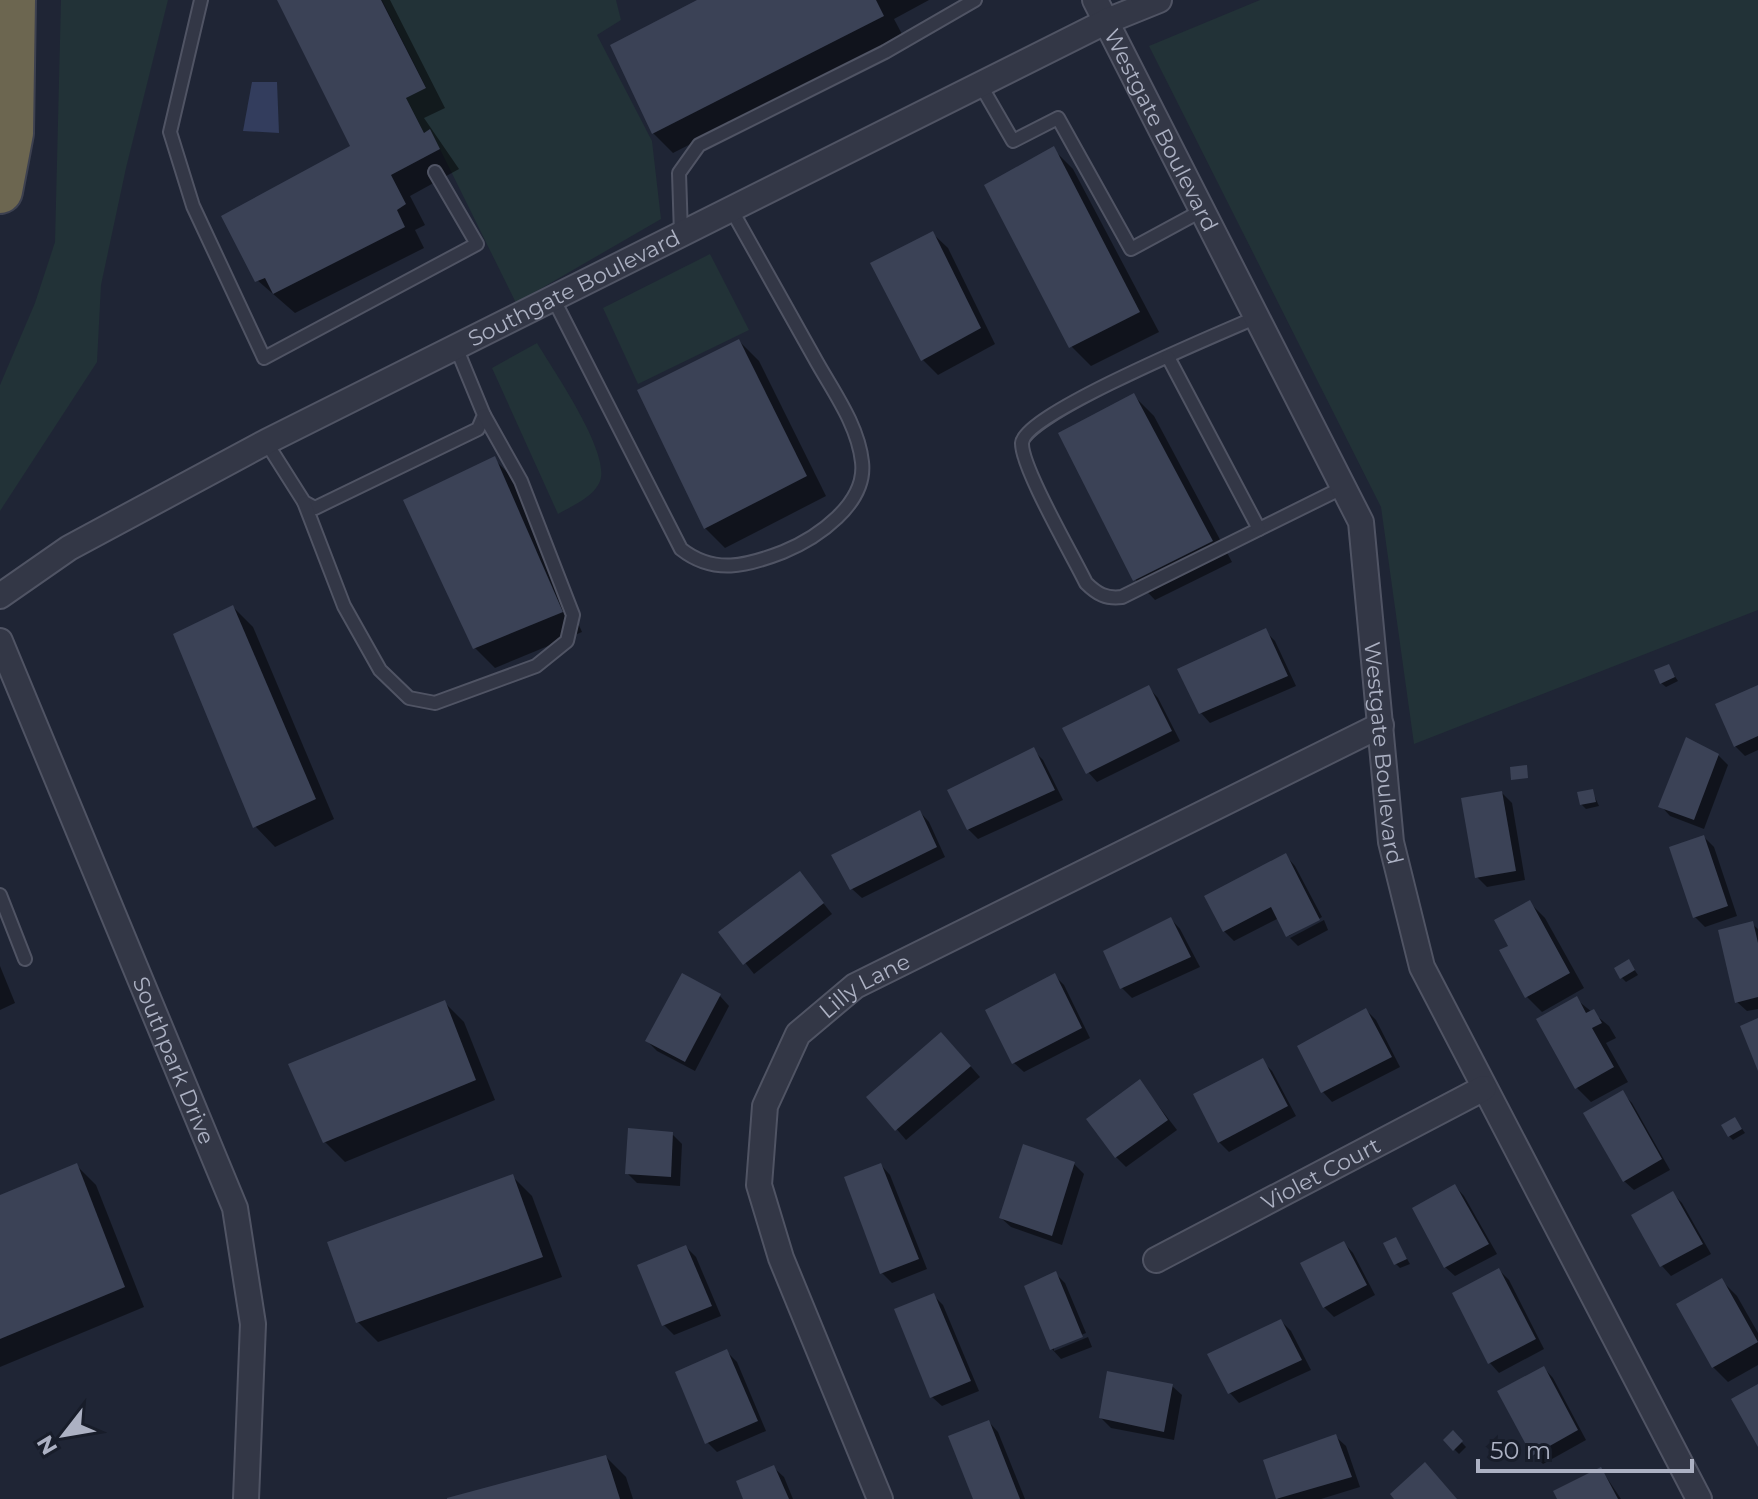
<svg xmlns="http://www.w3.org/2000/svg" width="1758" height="1499" font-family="Montserrat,sans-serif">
  <rect width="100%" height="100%" fill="#1f2535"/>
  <g fill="#223237">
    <polygon points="61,0 168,0 126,168 101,285 97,362 0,511 0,385 35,303 55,242"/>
    <polygon points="382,0 616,0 621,20 597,35 652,141 661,219 516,303 440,149 430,130 424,133 406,98 426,87"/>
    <polygon points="1260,0 1758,0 1758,610 1414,744 1381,507 1149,46"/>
    <polygon points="710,254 749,330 638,384 603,308"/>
    <path d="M537,343C553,370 611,453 600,481C594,497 572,506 558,514L492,368Z"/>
  </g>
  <polygon fill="#333d5d" points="252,82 277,82 279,133 243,131"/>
  <g fill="#0007">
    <polygon points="279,0 390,0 445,108 424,118 459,169 410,196 425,225 415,230 424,248 295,313 257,280 353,146"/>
    <polygon points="702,0 929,0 894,19 903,36 673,153 653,133"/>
    <polygon points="1053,149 1073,169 1159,332 1091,366 1071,346"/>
    <polygon points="932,233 948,248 995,344 938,375 923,360"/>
    <polygon points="739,341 759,361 826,496 725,548 705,528"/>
    <polygon points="1134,396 1154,416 1232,562 1155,600 1135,579"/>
    <polygon points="494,459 514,479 582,632 495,668 475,648"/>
    <polygon points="233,607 253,627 334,819 275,847 255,826"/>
    <polygon points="1265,631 1275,641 1296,686 1210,723 1201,713"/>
    <polygon points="1668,666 1678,681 1666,687 1661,683"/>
    <polygon points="1149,688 1158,698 1180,741 1097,782 1088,772"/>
    <polygon points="1758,688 1758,750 1745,756 1735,746"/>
    <polygon points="1033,750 1043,760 1063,800 978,839 968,829"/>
    <polygon points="1718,755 1728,765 1704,829 1670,816 1661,806"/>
    <polygon points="1592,791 1599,806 1586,809 1581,804"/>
    <polygon points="1502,793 1512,803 1525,880 1487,887 1477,877"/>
    <polygon points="920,812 929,822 945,857 862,898 852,889"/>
    <polygon points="1704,837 1714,847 1737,916 1705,927 1695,917 1671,848"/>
    <polygon points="1286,856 1295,866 1322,917 1289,936 1279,918 1234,941 1224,931"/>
    <polygon points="800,874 832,914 754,974 721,932"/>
    <polygon points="1530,903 1545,918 1584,988 1542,1012 1527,997 1511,947"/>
    <polygon points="1171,919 1180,929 1200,967 1132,998 1122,988 1105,952"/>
    <polygon points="1324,920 1328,930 1298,946 1290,938"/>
    <polygon points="1752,924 1758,929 1758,1009 1747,1011 1737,1002"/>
    <polygon points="1629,962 1638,975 1626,982 1621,977"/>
    <polygon points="0,966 15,1003 0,1010"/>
    <polygon points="1055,976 1064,985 1090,1038 1024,1072 1014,1063"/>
    <polygon points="720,996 729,1006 695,1071 657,1051 647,1041"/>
    <polygon points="1576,999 1609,1026 1616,1038 1606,1043 1628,1082 1591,1102 1576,1087"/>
    <polygon points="444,1002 464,1022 495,1100 345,1162 325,1142"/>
    <polygon points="1366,1010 1376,1020 1400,1067 1332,1102 1323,1092"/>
    <polygon points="951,1044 980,1077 906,1140 869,1097"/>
    <polygon points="1262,1061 1272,1071 1296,1116 1229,1152 1219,1142"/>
    <polygon points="1140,1082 1177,1130 1126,1167 1116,1157"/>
    <polygon points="1622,1093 1632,1103 1670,1170 1634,1190 1624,1181"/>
    <polygon points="1735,1119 1745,1133 1733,1140 1729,1136"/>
    <polygon points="672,1134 682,1144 680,1186 637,1183 627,1173"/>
    <polygon points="1074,1164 1084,1174 1062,1245 1011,1227 1001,1218"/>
    <polygon points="76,1165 96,1185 144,1307 0,1367 0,1198"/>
    <polygon points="881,1165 890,1175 927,1269 892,1283 882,1273"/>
    <polygon points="512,1176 532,1196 562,1277 378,1342 358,1322"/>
    <polygon points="1455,1186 1464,1196 1497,1254 1455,1276 1445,1267"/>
    <polygon points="1673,1194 1682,1203 1711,1254 1671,1276 1662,1266 1634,1216"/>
    <polygon points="1396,1240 1410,1264 1400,1268 1396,1264"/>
    <polygon points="1344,1243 1353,1253 1375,1295 1334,1317 1324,1307"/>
    <polygon points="686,1247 696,1257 721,1316 674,1335 664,1325"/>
    <polygon points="1499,1270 1509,1280 1544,1349 1499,1373 1490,1363 1455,1294"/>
    <polygon points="1056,1274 1065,1283 1086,1333 1054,1346 1054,1351 1088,1337 1092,1347 1061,1359 1052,1349"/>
    <polygon points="1722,1281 1737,1296 1758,1333 1758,1365 1728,1382 1713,1367"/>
    <polygon points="933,1295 943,1305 979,1391 942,1406 932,1397"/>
    <polygon points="1281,1321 1291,1331 1311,1370 1239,1403 1230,1393"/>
    <polygon points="727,1352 737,1362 766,1431 717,1452 707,1442"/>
    <polygon points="1544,1368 1553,1378 1586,1440 1543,1464 1533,1454"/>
    <polygon points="1172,1386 1182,1395 1174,1440 1111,1428 1101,1418"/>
    <polygon points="989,1422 998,1432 1025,1499 975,1499"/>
    <polygon points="1453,1433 1466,1447 1459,1454 1445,1440"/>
    <polygon points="1336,1437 1346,1446 1360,1487 1321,1499 1278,1499 1265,1462"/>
    <polygon points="606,1457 626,1477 633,1499 451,1499"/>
    <polygon points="774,1468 784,1477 793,1499 745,1499"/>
    <polygon points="1601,1469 1621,1499 1559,1499"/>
  </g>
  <g fill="#3b4256">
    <polygon points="277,0 381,0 426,88 406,98 424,133 430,129 440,149 391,175 406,204 397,210 405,227 273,294 265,278 255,282 221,216 350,146"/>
    <polygon points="697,0 876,0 884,16 652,134 610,45"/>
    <polygon points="1054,146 1140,312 1069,348 984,185"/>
    <polygon points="933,231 981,328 921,361 870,263"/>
    <polygon points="739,339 807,476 704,529 637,390"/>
    <polygon points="1134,393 1213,541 1133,581 1058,433"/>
    <polygon points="495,456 563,612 473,649 403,500"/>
    <polygon points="233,605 316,799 253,828 173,634"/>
    <polygon points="1266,628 1288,676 1199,714 1177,669"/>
    <polygon points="1669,664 1675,677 1660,684 1654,670"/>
    <polygon points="1149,685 1172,731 1086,774 1062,728"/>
    <polygon points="1758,685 1758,736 1734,747 1715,704"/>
    <polygon points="1686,737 1719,754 1694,820 1658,807"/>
    <polygon points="1034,747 1055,790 967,830 947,790"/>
    <polygon points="1527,765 1528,778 1511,780 1510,767"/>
    <polygon points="1593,789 1596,802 1580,805 1577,792"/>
    <polygon points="1502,791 1516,871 1475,878 1461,798"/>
    <polygon points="920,810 937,847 850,890 831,855"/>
    <polygon points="1704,835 1728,906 1693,918 1669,847"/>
    <polygon points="1286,853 1320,920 1286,937 1271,907 1223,932 1204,896"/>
    <polygon points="800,871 824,903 743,965 718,932"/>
    <polygon points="1530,900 1570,973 1525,998 1499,950 1508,946 1494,920"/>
    <polygon points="1171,917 1191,957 1120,989 1103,951"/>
    <polygon points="1753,921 1758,943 1758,997 1735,1003 1718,930"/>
    <polygon points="1629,959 1635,970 1620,979 1614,968"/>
    <polygon points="682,973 721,994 685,1062 645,1041"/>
    <polygon points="1055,973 1082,1028 1012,1064 985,1010"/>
    <polygon points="1577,996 1586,1013 1594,1009 1602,1023 1592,1028 1614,1067 1575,1089 1536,1019"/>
    <polygon points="445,1000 476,1080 323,1143 288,1064"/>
    <polygon points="1366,1008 1392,1057 1321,1093 1297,1046"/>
    <polygon points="1758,1018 1758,1071 1740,1026"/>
    <polygon points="941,1032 971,1066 895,1131 866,1097"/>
    <polygon points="1263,1058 1288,1106 1218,1143 1193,1094"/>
    <polygon points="1140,1079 1168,1120 1115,1158 1086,1119"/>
    <polygon points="1623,1090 1662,1159 1623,1182 1583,1113"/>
    <polygon points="1735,1117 1742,1129 1728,1137 1721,1125"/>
    <polygon points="628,1128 673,1132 671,1177 625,1174"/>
    <polygon points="1023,1144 1075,1162 1052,1236 999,1218"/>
    <polygon points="77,1163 125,1287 0,1339 0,1195"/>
    <polygon points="881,1163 919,1259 880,1274 844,1177"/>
    <polygon points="513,1174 543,1257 356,1323 327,1242"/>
    <polygon points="1455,1184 1489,1244 1444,1268 1412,1208"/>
    <polygon points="1673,1191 1703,1244 1660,1267 1631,1215"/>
    <polygon points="1396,1237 1407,1259 1394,1265 1383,1243"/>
    <polygon points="1344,1241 1367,1285 1323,1308 1300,1263"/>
    <polygon points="686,1245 712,1306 662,1326 637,1265"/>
    <polygon points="1499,1268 1536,1339 1488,1364 1452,1293"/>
    <polygon points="1056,1271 1083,1337 1050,1350 1024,1286"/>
    <polygon points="1722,1278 1758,1342 1712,1368 1676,1304"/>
    <polygon points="934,1293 971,1381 930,1398 894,1309"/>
    <polygon points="1281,1319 1302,1360 1228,1394 1207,1354"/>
    <polygon points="727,1349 758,1421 705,1444 675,1372"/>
    <polygon points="1544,1366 1578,1430 1532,1456 1497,1391"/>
    <polygon points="1107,1371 1173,1384 1164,1432 1099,1418"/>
    <polygon points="1758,1384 1758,1447 1731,1399"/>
    <polygon points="989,1420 1020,1499 973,1499 948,1436"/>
    <polygon points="1453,1430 1463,1441 1453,1451 1443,1440"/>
    <polygon points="1336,1434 1352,1477 1276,1499 1263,1460"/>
    <polygon points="606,1455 620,1499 447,1499 447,1498"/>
    <polygon points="1425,1462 1457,1499 1394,1499 1390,1494"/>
    <polygon points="774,1465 789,1499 743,1499 736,1481"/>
    <polygon points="1601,1467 1618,1499 1557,1499 1553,1491"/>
  </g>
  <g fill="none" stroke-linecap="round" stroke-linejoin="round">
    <defs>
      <g id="service">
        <polyline points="201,0 170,132 193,206 264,358 477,244 435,172"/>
        <polyline points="980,84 1013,141 1058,118 1131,249 1203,210"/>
        <polyline points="681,234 679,173 699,145 885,52 975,0"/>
        <path d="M553,298L681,549C714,575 747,566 783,552C817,538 867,504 862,462C858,424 832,390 814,357C786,308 759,258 731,209"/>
        <path d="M1257,317C1223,332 1024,414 1022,443C1021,467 1073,556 1086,583C1097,594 1106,599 1122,597L1344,487"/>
        <polyline points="1168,357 1259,529"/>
        <polyline points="266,442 304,502 315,508 478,429 484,415 456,347"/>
        <polyline points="304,502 344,606 380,670 409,698 435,703 536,666 567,641 573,615 521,481 484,415"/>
        <polyline points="0,895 25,959"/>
      </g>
      <g id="minor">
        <path id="s1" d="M1095,0L1361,522L1391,842L1422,967L1699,1499"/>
        <path id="s2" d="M0,596L69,548L266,442L1107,21L1159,0"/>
        <path id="s3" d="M0,641L235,1208L253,1324L246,1499"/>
        <path id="s4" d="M1156,1260L1484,1088"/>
        <path id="s5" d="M880,1499L781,1258L759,1185L765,1106L798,1034L855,986L1381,725"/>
      </g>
      <polyline id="motorway" points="0,191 11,133 13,0"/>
    </defs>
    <use href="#service" stroke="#505464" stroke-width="16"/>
    <use href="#minor" stroke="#505464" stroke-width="28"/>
    <use href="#motorway" stroke="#3d4150" stroke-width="48"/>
    <use href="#service" stroke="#333746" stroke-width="12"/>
    <use href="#minor" stroke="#333746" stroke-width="24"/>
    <use href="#motorway" stroke="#6c6650" stroke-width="44"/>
  </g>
  <g text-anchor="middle" stroke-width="7" stroke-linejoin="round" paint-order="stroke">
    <g font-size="22" fill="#acb1c3" stroke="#181d2a">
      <text dy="8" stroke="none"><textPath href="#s1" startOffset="146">Westgate Boulevard</textPath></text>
      <text dy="8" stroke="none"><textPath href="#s2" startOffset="652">Southgate Boulevard</textPath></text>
      <text dy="8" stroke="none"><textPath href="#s1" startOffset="818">Westgate Boulevard</textPath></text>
      <text dy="8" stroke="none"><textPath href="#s5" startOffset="578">Lilly Lane</textPath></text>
      <text dy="8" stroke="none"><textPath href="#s3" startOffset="454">Southpark Drive</textPath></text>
      <text dy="8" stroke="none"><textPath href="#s4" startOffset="186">Violet Court</textPath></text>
    </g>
  </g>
  <g transform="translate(64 1435) rotate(239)" stroke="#181d2a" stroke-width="6" paint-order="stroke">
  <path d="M0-6L14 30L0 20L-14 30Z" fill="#acb1c3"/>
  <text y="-12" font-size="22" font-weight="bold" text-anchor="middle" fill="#acb1c3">N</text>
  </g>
  <path d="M1478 1459v12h214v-12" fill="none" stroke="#acb1c3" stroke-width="4"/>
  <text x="1490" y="1459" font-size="24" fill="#acb1c3" stroke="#181d2a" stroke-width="6" paint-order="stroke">50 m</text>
</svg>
